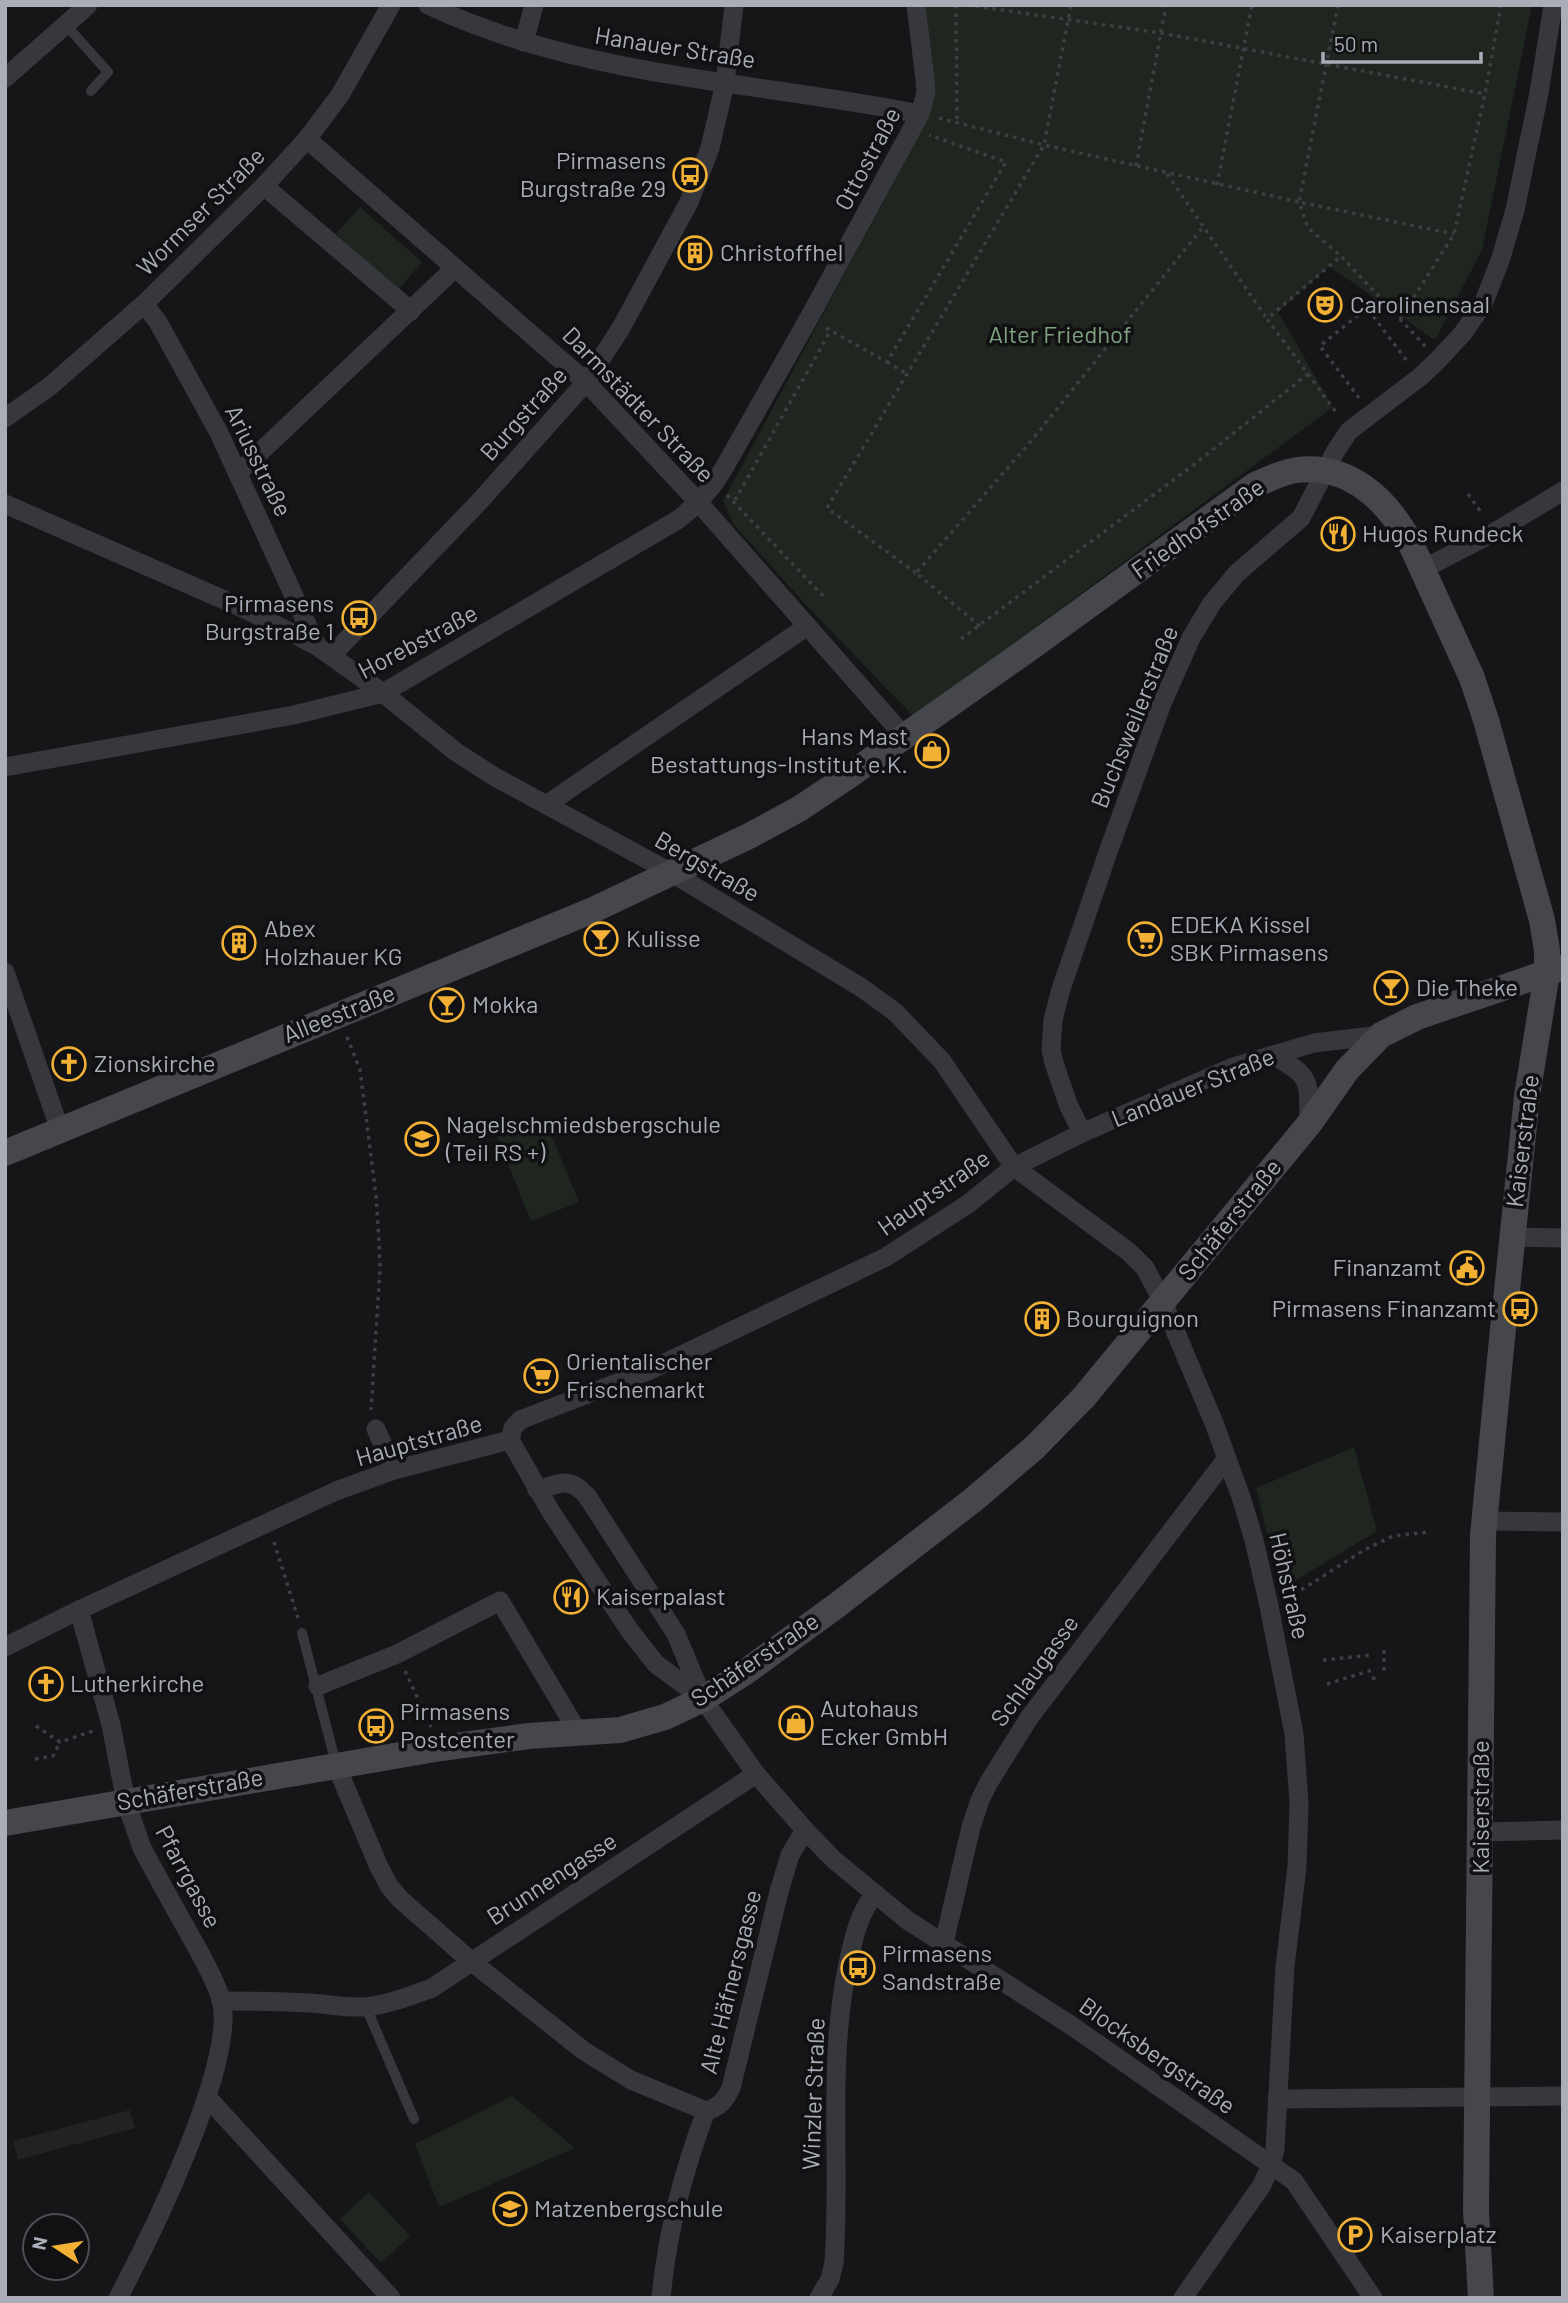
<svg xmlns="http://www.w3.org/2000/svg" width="1568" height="2303" font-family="Barlow,sans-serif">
  <rect width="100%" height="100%" fill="#161618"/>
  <polygon fill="#222225" points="130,2110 135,2128 18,2160 13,2141"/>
  <g fill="#1e261f">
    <polygon points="923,5 1532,5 1482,250 1435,340 1329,266 1278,312 1333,407 914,717 809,608 734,525 723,501 912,148"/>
    <polygon points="360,207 422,262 399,289 336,234"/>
    <polygon points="544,1117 579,1202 531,1221 497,1137"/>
    <polygon points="1354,1447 1377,1531 1280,1590 1256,1488"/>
    <polygon points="512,2096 575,2148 439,2207 415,2144"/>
    <polygon points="369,2192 410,2236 381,2263 340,2219"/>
  </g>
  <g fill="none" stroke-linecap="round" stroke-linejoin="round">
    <g stroke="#3d3f44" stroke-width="3.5" stroke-dasharray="3.5 5" stroke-linecap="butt">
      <polyline points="956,5 957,122"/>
      <polyline points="967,5 1161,33 1485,94"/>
      <polyline points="1338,5 1299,202 1454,234"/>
      <polyline points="939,118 1044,145 1299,202 1308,228 1341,256"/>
      <polyline points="1136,166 1166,5"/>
      <polyline points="1167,174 1267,319"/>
      <polyline points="1217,185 1252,5"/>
      <polyline points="1400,319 1454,234 1485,94 1501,5"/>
      <polyline points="826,328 887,362 1006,162 929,135"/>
      <polyline points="887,362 907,374"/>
      <polyline points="1308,374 1338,415"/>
      <polyline points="1359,398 1320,346 1367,308 1407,361"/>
      <polyline points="1468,494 1483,515"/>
      <polyline points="727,495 825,598"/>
      <polyline points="735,500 831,330"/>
      <polyline points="916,573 827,508 1044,145 1071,5"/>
      <polyline points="980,626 916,573 1032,440 1203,227"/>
      <polyline points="961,639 1196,463 1308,374 1267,319 1341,256 1426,347"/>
      <polyline points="347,1037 360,1070 376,1196 379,1241 380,1269 371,1410"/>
      <polyline points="274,1542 298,1618"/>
      <polyline points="1287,1599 1364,1550 1393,1536 1428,1532"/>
      <polyline points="1384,1650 1384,1672"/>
      <polyline points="1323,1660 1372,1655"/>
      <polyline points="405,1671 431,1727"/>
      <polyline points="1372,1678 1380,1679"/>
      <polyline points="1327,1684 1372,1670"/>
      <polyline points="36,1726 60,1742 93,1731"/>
      <polyline points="35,1759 53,1756 60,1742"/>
    </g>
    <g stroke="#37383d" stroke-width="10">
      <polyline points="65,24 108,72 91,91"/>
      <polyline points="302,1633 336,1764"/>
      <polyline points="366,2007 414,2119"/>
    </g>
    <g stroke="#37383d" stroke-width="19">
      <path d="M428,5C582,78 756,81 920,114"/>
      <polyline points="524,42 534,5"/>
      <polyline points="5,78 88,5"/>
      <polyline points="307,139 586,382 699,503 904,736"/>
      <polyline points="264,186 411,311"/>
      <polyline points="144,304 158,322 219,433 317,646"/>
      <polyline points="5,418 49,387 144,304 264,186 307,139 340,95 391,5"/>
      <polyline points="239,472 455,268"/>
      <polyline points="5,504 245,609 317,646 383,693 456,752 495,777 672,873 862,988 895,1012 942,1061 1014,1167 1129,1252 1145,1268 1163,1302 1214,1423 1241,1497 1254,1540 1269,1606 1294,1734 1299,1803 1297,1867 1285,1966 1275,2149 1271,2165 1262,2185 1183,2298"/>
      <polyline points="1423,569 1495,532 1563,491"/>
      <polyline points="332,655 479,502 586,382 621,328 689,202 710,148 725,83 734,5"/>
      <path d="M5,767L294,715L383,693L679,519C698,504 712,489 724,468L809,318L920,114L926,93L925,80L916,5"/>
      <polyline points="546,805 806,627"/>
      <polyline points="5,972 60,1130"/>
      <path d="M1273,1055C1313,1078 1308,1079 1309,1124"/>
      <polyline points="1082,1133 1068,1104 1054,1063 1051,1050 1053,1020 1061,989 1108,852 1161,706 1191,638 1212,603 1237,573 1301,518 1335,452 1349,431 1420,377 1438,360 1463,333 1483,304 1500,261 1515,210 1539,93 1553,5"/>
      <polyline points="1511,1237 1563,1238"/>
      <polyline points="376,1429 394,1470"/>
      <polyline points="510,1440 513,1428 520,1420 648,1371 886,1257 968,1204 1014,1167 1082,1133 1233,1067 1314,1043 1381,1035"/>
      <polyline points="510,1440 551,1512 630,1631 656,1664 702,1698"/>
      <path d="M537,1490C561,1483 569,1476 587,1496L676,1634L703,1699L756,1774L805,1830L833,1859L907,1920L1072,2026L1294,2181L1373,2298"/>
      <polyline points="1484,1521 1563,1522"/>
      <path d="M79,1610L111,1725L126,1802L142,1848C158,1878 174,1907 191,1937C202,1957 214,1977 221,1999C238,2060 149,2240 118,2298"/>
      <polyline points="5,1647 79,1610 336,1491 394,1470 510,1440"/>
      <polyline points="318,1686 397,1654 500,1601 578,1732"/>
      <path d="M336,1765L379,1867L389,1886L400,1899L472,1962L584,2051L631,2080L706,2111C720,2107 725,2100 731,2088L780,1888L790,1855L805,1830"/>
      <polyline points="1481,1832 1563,1830"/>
      <polyline points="944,1943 971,1827 980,1800 989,1782 1029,1718 1227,1458"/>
      <path d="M221,2001C251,2001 280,2001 309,2003C328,2004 345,2008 364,2007C388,2005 410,1996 432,1988L756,1774"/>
      <polyline points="207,2097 391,2298"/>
      <polyline points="1277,2099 1563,2096"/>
      <path d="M661,2298C667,2232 683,2172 706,2111"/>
      <path d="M819,2298L830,2279L834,2263C841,2164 827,2062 848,1964C853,1940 858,1915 874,1895"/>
    </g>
    <g stroke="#45474d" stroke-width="26">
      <path d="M5,1153L593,910L749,836L799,809L844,779L1027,650L1255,485C1268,479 1283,472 1297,470C1349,463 1387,500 1410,542L1472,678L1486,720L1542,920L1547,950V973L1527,1096L1505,1310"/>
      <polyline points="5,1823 441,1748 529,1736 620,1730 665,1717 703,1699 744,1673 836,1606 973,1500 1035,1447 1084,1397 1309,1124 1347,1070 1381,1035 1417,1017 1561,968"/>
      <polyline points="1481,2298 1476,2210 1483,1535 1504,1318"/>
    </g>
  </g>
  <defs>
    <symbol id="bus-ring" viewBox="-11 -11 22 22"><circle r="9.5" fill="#111113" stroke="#f2b134" stroke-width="1.5"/><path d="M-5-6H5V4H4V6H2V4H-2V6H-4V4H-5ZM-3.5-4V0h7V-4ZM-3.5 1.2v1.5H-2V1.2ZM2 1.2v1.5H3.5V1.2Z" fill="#f2b134"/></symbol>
    <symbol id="building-ring" viewBox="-11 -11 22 22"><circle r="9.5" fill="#111113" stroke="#f2b134" stroke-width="1.5"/><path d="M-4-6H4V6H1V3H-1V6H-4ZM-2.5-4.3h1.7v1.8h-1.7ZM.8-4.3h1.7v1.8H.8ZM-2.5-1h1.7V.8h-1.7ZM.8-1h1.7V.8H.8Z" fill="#f2b134"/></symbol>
    <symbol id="theatre-ring" viewBox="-11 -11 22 22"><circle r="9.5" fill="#111113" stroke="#f2b134" stroke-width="1.5"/><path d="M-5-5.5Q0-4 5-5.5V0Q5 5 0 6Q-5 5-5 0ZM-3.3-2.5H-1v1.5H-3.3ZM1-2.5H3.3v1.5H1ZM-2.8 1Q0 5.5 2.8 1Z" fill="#f2b134"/></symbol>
    <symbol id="restaurant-ring" viewBox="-11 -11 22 22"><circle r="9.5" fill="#111113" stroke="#f2b134" stroke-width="1.5"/><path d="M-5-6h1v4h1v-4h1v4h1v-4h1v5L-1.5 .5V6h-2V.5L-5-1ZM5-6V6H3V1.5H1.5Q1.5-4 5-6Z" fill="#f2b134"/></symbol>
    <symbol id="shop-ring" viewBox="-11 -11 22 22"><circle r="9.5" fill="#111113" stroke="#f2b134" stroke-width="1.5"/><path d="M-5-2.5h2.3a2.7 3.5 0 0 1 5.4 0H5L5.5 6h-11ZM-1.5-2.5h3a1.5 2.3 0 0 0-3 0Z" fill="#f2b134"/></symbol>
    <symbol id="bar-ring" viewBox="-11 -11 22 22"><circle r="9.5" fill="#111113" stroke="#f2b134" stroke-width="1.5"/><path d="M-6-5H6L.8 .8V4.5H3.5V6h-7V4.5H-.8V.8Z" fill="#f2b134"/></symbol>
    <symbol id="supermarket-ring" viewBox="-11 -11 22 22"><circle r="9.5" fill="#111113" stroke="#f2b134" stroke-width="1.5"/><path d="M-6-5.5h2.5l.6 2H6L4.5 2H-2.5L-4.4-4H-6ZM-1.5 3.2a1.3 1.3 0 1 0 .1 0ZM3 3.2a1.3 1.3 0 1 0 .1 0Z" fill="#f2b134"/></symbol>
    <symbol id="church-ring" viewBox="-11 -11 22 22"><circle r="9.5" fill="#111113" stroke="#f2b134" stroke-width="1.5"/><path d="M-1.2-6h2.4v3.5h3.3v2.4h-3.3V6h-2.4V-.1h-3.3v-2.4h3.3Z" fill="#f2b134"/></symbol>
    <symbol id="school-ring" viewBox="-11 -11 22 22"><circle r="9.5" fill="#111113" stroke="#f2b134" stroke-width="1.5"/><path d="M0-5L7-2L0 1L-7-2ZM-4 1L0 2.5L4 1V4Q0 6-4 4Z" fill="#f2b134"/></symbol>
    <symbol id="civic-ring" viewBox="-11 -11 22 22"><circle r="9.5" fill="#111113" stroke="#f2b134" stroke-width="1.5"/><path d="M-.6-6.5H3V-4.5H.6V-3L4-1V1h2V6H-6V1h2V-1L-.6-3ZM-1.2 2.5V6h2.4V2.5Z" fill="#f2b134"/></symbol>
    <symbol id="parking-ring" viewBox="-11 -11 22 22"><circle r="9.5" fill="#111113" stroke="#f2b134" stroke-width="1.5"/><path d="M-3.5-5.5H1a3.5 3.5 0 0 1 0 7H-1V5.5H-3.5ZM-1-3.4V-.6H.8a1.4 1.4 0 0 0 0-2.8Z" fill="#f2b134"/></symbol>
  </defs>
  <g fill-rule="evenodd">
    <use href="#bus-ring" x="671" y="156" width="38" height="38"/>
    <use href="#building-ring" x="676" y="234" width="38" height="38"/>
    <use href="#theatre-ring" x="1306" y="286" width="38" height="38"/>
    <use href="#restaurant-ring" x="1319" y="515" width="38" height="38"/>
    <use href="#bus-ring" x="340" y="599" width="38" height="38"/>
    <use href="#shop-ring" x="913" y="732" width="38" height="38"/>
    <use href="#bar-ring" x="582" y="920" width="38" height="38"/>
    <use href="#supermarket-ring" x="1126" y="920" width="38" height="38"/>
    <use href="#building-ring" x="220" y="924" width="38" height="38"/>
    <use href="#bar-ring" x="1372" y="969" width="38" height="38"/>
    <use href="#bar-ring" x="428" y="986" width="38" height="38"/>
    <use href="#church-ring" x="50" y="1045" width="38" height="38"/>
    <use href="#school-ring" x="403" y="1120" width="38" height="38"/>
    <use href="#civic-ring" x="1448" y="1249" width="38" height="38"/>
    <use href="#bus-ring" x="1501" y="1290" width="38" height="38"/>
    <use href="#building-ring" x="1023" y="1300" width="38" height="38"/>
    <use href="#supermarket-ring" x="522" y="1357" width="38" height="38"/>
    <use href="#restaurant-ring" x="552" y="1578" width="38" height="38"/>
    <use href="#church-ring" x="27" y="1665" width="38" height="38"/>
    <use href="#shop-ring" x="777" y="1704" width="38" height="38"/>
    <use href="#bus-ring" x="357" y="1707" width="38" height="38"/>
    <use href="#bus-ring" x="839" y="1949" width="38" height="38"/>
    <use href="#school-ring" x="491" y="2190" width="38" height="38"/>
    <use href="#parking-ring" x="1336" y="2216" width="38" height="38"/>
  </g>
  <g text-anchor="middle" stroke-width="7" stroke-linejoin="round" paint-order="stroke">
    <g font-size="24" fill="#a8adb8" stroke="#111113">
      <text transform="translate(675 48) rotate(9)" y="8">Hanauer Straße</text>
      <text transform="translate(868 159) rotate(-62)" y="8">Ottostraße</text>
      <text transform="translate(201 212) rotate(-45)" y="8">Wormser Straße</text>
      <text transform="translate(638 405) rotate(46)" y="8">Darmstädter Straße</text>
      <text transform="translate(524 414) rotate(-48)" y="8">Burgstraße</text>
      <text transform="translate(258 461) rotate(64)" y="8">Ariusstraße</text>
      <text transform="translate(1198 529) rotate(-35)" y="8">Friedhofstraße</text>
      <text transform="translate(418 642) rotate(-28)" y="8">Horebstraße</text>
      <text transform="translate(1135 717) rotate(-68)" y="8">Buchsweilerstraße</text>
      <text transform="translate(707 867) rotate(30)" y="8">Bergstraße</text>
      <text transform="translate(339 1014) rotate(-22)" y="8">Alleestraße</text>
      <text transform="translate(1193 1088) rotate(-22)" y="8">Landauer Straße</text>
      <text transform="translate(1523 1141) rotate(-83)" y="8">Kaiserstraße</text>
      <text transform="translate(934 1193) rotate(-35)" y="8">Hauptstraße</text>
      <text transform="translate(1230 1220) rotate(-51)" y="8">Schäferstraße</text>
      <text transform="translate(419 1441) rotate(-16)" y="8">Hauptstraße</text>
      <text transform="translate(1289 1586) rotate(77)" y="8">Höhstraße</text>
      <text transform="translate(755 1660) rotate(-34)" y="8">Schäferstraße</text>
      <text transform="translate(1035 1671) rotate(-54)" y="8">Schlaugasse</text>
      <text transform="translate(190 1790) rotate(-10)" y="8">Schäferstraße</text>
      <text transform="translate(1481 1807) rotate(-90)" y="8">Kaiserstraße</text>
      <text transform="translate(188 1877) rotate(62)" y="8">Pfarrgasse</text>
      <text transform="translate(552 1879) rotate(-33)" y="8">Brunnengasse</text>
      <text transform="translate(731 1982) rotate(-76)" y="8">Alte Häfnersgasse</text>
      <text transform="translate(1157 2056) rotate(35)" y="8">Blocksbergstraße</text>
      <text transform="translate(814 2094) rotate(-88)" y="8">Winzler Straße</text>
    </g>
    <g font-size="24" fill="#a8adb8" stroke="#111113" text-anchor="start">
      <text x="666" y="169" text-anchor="end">Pirmasens<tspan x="666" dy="28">Burgstraße 29</tspan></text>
      <text x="720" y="261">Christoffhel</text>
      <text x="1350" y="313">Carolinensaal</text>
      <text x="1362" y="542">Hugos Rundeck</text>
      <text x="334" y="612" text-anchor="end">Pirmasens<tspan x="334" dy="28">Burgstraße 1</tspan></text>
      <text x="908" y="745" text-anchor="end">Hans Mast<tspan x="908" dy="28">Bestattungs-Institut e.K.</tspan></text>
      <text x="1170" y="933">EDEKA Kissel<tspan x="1170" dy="28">SBK Pirmasens</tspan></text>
      <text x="264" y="937">Abex<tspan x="264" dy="28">Holzhauer KG</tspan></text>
      <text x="626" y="947">Kulisse</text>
      <text x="1416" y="996">Die Theke</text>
      <text x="472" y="1013">Mokka</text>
      <text x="94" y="1072">Zionskirche</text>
      <text x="446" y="1133">Nagelschmiedsbergschule<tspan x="446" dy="28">(Teil RS +)</tspan></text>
      <text x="1442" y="1276" text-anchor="end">Finanzamt</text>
      <text x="1496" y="1317" text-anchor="end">Pirmasens Finanzamt</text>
      <text x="1066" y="1327">Bourguignon</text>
      <text x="566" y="1370">Orientalischer<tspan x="566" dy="28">Frischemarkt</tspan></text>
      <text x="596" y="1605">Kaiserpalast</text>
      <text x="70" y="1692">Lutherkirche</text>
      <text x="820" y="1717">Autohaus<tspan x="820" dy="28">Ecker GmbH</tspan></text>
      <text x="400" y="1720">Pirmasens<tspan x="400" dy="28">Postcenter</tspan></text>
      <text x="882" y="1962">Pirmasens<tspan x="882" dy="28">Sandstraße</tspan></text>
      <text x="534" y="2217">Matzenbergschule</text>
      <text x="1380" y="2243">Kaiserplatz</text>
    </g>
    <g font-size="24" fill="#7fa381" stroke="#111113">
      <text x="1060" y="343">Alter Friedhof</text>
    </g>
  </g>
  <rect width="1568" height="2303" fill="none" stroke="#a8adb8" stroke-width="14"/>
  <g transform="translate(56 2247) rotate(282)"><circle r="33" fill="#111113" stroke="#4d4f55" stroke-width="2"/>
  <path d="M0-5L12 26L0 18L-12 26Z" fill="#f2b134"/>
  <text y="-10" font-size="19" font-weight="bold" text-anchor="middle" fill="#a8adb8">N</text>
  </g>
  <path d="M1323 52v10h158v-10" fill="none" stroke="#a8adb8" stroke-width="3.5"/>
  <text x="1334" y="52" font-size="21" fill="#a8adb8" stroke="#111113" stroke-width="5" paint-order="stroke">50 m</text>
</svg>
